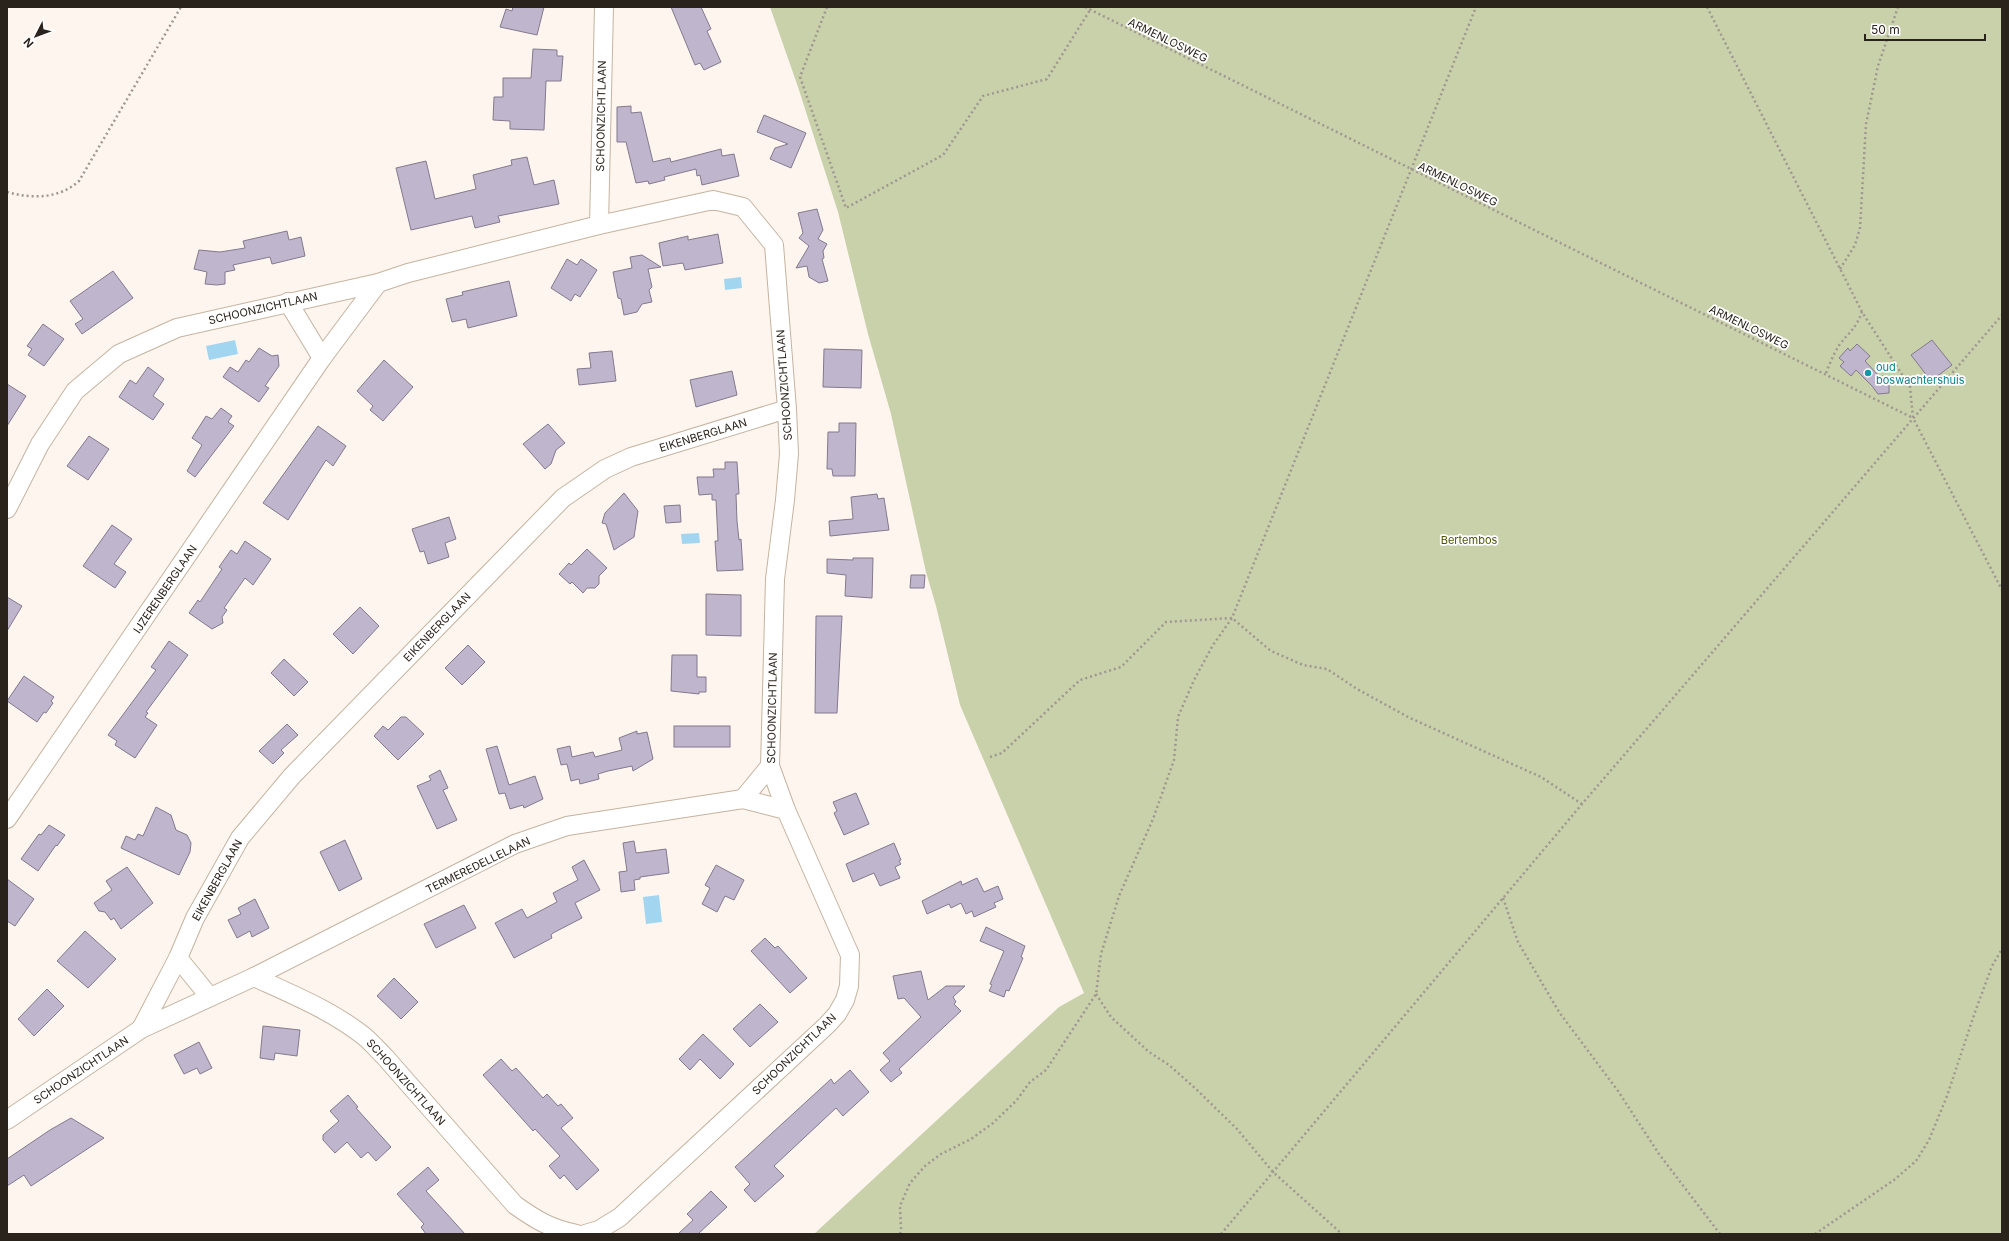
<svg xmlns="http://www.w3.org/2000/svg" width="2009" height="1241" font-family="Inter,sans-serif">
  <rect width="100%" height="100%" fill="#fef6ee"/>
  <polygon fill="#c9d1ab" points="770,7 2002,7 2002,1234 814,1234 1059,1007 1084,993 960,705 936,606 926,572 891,414 868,334 838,212 798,87"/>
  <g fill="#a2d6f0">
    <polygon points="741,277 742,288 725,290 724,279"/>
    <polygon points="235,340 238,354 209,360 206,346"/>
    <polygon points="699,533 700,543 682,544 681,534"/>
    <polygon points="659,895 662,922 646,924 643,897"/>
  </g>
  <g fill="#bfb6cd" stroke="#82798e">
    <polygon points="513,7 544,7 537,35 500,27 506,9 512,11"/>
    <polygon points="671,7 701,7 711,29 707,31 721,62 704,70 700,63 695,65"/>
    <polygon points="533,49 557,50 557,56 563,56 561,81 546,81 544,130 510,129 510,121 493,120 494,97 503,97 503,78 531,78"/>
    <polygon points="631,106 631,113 641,112 653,162 670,158 671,162 721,149 722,156 734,154 739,176 702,185 700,175 697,176 696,169 664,177 665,180 649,184 648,181 636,183 626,142 617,142 617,107"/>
    <polygon points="764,115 806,133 791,168 770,159 775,148 788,144 757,132"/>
    <polygon points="527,157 534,185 554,180 559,204 498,216 500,222 475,228 472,216 411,230 396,168 426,161 435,199 476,189 473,175 512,165 511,160"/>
    <polygon points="817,209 823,230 818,239 827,244 823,251 824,258 822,259 828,281 819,283 809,277 807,266 796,268 809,246 799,238 803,233 798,213"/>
    <polygon points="287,231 289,240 301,237 305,256 272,264 270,257 233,265 235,270 225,272 225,284 217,285 205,284 207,272 194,269 199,250 220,252 245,248 243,241"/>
    <polygon points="718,234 723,263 685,270 683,263 663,266 659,243 688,236 688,240"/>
    <polygon points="642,255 661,267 648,269 652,287 649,290 652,302 642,304 637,312 624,315 621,299 618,298 613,272 632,268 630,257"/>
    <polygon points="567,259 577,265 581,259 597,270 580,297 575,294 571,301 551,288"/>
    <polygon points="113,271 133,298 82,334 75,324 83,319 70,301"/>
    <polygon points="509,281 517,316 468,328 466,319 452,322 446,299 463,295 462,292"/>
    <polygon points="43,324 64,339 44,366 28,355 32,349 27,346"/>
    <polygon points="1932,340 1952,365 1931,381 1911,355"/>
    <polygon points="1857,344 1870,356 1865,361 1879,376 1883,376 1889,383 1889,393 1878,394 1872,386 1856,370 1851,376 1840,366 1844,362 1839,358 1848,348 1850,351"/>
    <polygon points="259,348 272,356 278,355 279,366 265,386 269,388 259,402 223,377 230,367 238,372 246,360 249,362"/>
    <polygon points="824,349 862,350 861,388 823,387"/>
    <polygon points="612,351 616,381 579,385 577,369 591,368 589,353"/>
    <polygon points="384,360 413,387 383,421 370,410 373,406 357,391"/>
    <polygon points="148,367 164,379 153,396 164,404 153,420 119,397 130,380 136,384"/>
    <polygon points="732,371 737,395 696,407 690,380"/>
    <polygon points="7,384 26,396 7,426"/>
    <polygon points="221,408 232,416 228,422 234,426 195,477 187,471 202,445 192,438 206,416 212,419"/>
    <polygon points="839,423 856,423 855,476 833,476 832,469 827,469 828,432 839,432"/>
    <polygon points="548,424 565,443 556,450 551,464 545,469 523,444"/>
    <polygon points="318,426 346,446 333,466 326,460 288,520 263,503"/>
    <polygon points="89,436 109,449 88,480 67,466"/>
    <polygon points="725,462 737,462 739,494 736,494 737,521 739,540 741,539 743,570 717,571 715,541 718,541 716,500 712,500 712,494 699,495 697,477 714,477 713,469 725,469"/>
    <polygon points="624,493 638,511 634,537 614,550 606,524 602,523 605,513"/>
    <polygon points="877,494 878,499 884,498 889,530 830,536 829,521 853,519 851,497"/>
    <polygon points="680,505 681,522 666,523 664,506"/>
    <polygon points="449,517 456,539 445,543 449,557 428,564 424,551 420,552 412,529"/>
    <polygon points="112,525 132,539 114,564 126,572 115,588 83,566"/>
    <polygon points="245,541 271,559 253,585 245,578 224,608 227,610 222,617 223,623 212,629 189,613 198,600 200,602 222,569 219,567 231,550 237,554"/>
    <polygon points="587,549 607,568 599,576 599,584 595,588 587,588 583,593 572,582 570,584 559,574 569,563 571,565"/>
    <polygon points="853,558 873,558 872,598 845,596 846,575 827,573 827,559 853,560"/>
    <polygon points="911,575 925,575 924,588 910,588"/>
    <polygon points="706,594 741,595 741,636 706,635"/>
    <polygon points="7,597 22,606 7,631"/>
    <polygon points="360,607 379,626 353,654 333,634"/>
    <polygon points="816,616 842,616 837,713 815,713"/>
    <polygon points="169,641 188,655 146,712 148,713 145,717 157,725 135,758 115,745 117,741 108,735 156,670 151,667"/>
    <polygon points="468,645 485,662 462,685 445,668"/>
    <polygon points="672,655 697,655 697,677 706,677 706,692 699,692 699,694 671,691"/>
    <polygon points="284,659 308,682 294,696 271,673"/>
    <polygon points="24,676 54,697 51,701 53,703 46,713 44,712 37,722 7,701"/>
    <polygon points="401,717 406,717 424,734 398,760 374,736 383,726 388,730"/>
    <polygon points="287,724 298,735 281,750 284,753 273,764 259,751"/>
    <rect x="674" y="726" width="56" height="21"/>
    <polygon points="637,731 637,734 647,732 653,759 633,771 632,766 608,771 598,774 599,779 580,784 579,779 571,781 567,764 561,765 557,749 570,746 572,757 593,752 595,757 622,750 619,738"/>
    <polygon points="497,746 509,785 535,776 543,799 524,808 523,805 510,809 505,793 499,794 486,749"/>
    <polygon points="440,770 448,788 443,790 457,820 437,829 417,786 431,780 429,776"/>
    <polygon points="856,793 869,824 844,835 834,813 837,811 833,802"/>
    <polygon points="156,807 171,815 176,830 187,835 191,843 190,852 179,875 121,848 126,836 135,840 138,834 143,836"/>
    <polygon points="49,825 65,835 57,846 56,845 38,871 21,859 39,834 41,835"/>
    <polygon points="345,840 362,879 339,891 320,852"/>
    <polygon points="634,841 636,853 666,849 669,873 640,877 640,879 634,880 635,890 621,892 619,872 627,871 623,843"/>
    <polygon points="894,843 901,860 899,861 901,864 895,867 900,878 880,886 874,873 853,882 846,864"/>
    <polygon points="584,860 600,890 575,903 582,918 553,933 551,935 552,938 514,958 495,923 522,909 527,918 557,902 553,893 578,880 572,867"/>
    <polygon points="716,865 744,880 734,900 725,896 717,912 702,904 710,888 705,885"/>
    <polygon points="127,867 153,903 121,929 114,918 111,920 105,912 99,911 94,903 112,890 106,881"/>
    <polygon points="977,878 984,892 998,886 1003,899 994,903 996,907 974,917 972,911 966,914 961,903 951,908 949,904 927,914 922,901 961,881 962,885"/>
    <polygon points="7,879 34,899 15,926 7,921"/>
    <polygon points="255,899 269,928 252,937 250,931 237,938 228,920 241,914 238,908"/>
    <polygon points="464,905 476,928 436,948 424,924"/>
    <polygon points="986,927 1025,946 1021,957 1023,958 1009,991 1006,990 1004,997 989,991 992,985 990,984 1004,951 980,941"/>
    <polygon points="85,931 116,959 88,988 57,961"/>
    <polygon points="765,938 775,948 778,946 807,978 790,993 751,951"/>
    <polygon points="921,971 928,1000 946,986 965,986 953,997 956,1002 954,1004 961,1011 899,1069 902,1073 891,1082 880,1070 890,1061 883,1053 921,1017 904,998 898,999 893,976"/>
    <polygon points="394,978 418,1002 401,1019 377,996"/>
    <polygon points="47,989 64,1006 34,1036 18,1019"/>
    <polygon points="760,1004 778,1022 750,1047 733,1029"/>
    <polygon points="263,1026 300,1030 297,1056 275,1053 274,1060 260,1058"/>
    <polygon points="703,1034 734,1064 720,1079 700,1059 690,1070 679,1059"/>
    <polygon points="199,1042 212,1068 200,1074 197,1068 184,1074 174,1055"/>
    <polygon points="501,1059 512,1071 516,1068 543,1098 547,1094 558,1106 561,1104 573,1118 561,1128 599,1170 577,1190 564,1175 560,1179 549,1166 560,1156 535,1129 533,1131 483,1075"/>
    <polygon points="850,1070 869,1092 843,1116 836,1108 774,1166 784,1176 755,1202 744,1190 750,1184 735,1167 831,1079 834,1084"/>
    <polygon points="348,1095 358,1107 356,1108 391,1147 376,1161 368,1152 361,1158 347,1142 335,1153 323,1140 323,1135 339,1121 330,1111"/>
    <polygon points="71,1118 104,1138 31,1186 24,1175 7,1186 7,1159 50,1130"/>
    <polygon points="428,1167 439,1180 426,1191 465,1234 426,1234 421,1227 424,1224 397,1194"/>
    <polygon points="711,1191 727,1207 698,1234 678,1234 693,1220 687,1214"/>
  </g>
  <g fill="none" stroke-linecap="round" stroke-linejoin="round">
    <defs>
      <g id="minor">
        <polyline points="599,225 604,7"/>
        <polyline points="288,302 322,358 378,283"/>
        <polyline points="7,509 40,444 75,391 119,354 177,328 378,283 408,273 599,225 713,200 743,207 774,245 787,409 789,454 785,500 775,579 770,766 786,810 850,955 849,986 845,1000 837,1014 827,1025 620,1217 599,1230 585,1234"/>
        <polyline points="743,799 770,766"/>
        <polyline points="7,819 322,358"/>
        <polyline points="178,958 209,996"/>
        <polyline points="254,977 515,844 567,826 743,799 786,810"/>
        <polyline points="141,1029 178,958 195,918 240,838 292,776 563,498 605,469 631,457 787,409"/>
        <path d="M7,1120L141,1029L254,977C291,994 333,1011 365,1037C372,1043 378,1050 385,1057L515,1205C536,1220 551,1229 577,1234"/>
      </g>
    </defs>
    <use href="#minor" stroke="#c5b3a0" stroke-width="20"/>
    <g stroke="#9f9790" stroke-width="2.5" stroke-dasharray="2 3" stroke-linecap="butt">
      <polyline points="827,7 800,77 846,208 943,155 983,96 1047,79 1090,10"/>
      <polyline points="1085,7 1913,418"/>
      <polyline points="1707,7 1862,312 1910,387 1913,418 2002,590"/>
      <path d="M7,192C32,199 59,199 79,181L181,7"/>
      <polyline points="1840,269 1855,245 1860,228 1866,124 1878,66 1898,7"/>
      <path d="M1826,373C1830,363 1834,353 1840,344C1850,331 1855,330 1862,312"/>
      <polyline points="990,757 1002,753 1080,680 1121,667 1166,622 1232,618 1271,651 1303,665 1327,669 1357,689 1410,718 1541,777 1582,804"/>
      <polyline points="1503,898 1518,942 1559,1012 1618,1091 1659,1154 1720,1234"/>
      <polyline points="1096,994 1111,1017 1149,1052 1169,1065 1196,1089 1237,1129 1273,1172 1342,1234"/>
      <polyline points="900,1234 901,1229 900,1206 910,1183 925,1166 941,1154 971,1139 993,1123 1016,1101 1030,1082 1046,1070 1096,994 1101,954 1119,896 1153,819 1174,760 1178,717 1194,680 1213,645 1232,618 1476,7"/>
      <polyline points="1221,1234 1582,804 2002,315"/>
      <polyline points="1815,1234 1894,1180 1916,1161 1929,1140 1947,1096 1975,1012 1992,966 2002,949"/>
    </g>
    <use href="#minor" stroke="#fff" stroke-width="18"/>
  </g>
  <circle fill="#0f9aa8" stroke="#fff" stroke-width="1.5" cx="1868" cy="373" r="4"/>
  <g text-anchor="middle" stroke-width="3.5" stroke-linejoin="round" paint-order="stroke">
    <g font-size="11" fill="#2a231c" stroke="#fff">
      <text transform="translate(1168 40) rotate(26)" y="4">ARMENLOSWEG</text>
      <text transform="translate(601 116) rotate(-89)" y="4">SCHOONZICHTLAAN</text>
      <text transform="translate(1458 184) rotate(26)" y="4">ARMENLOSWEG</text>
      <text transform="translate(263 308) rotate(-13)" y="4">SCHOONZICHTLAAN</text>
      <text transform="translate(1749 327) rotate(26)" y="4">ARMENLOSWEG</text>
      <text transform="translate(784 385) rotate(-94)" y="4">SCHOONZICHTLAAN</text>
      <text transform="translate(703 435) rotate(-17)" y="4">EIKENBERGLAAN</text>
      <text transform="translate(165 589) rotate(-56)" y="4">IJZERENBERGLAAN</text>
      <text transform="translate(437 627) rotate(-46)" y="4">EIKENBERGLAAN</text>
      <text transform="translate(772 708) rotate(-89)" y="4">SCHOONZICHTLAAN</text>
      <text transform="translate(478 865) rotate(-26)" y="4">TERMEREDELLELAAN</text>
      <text transform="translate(217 880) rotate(-61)" y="4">EIKENBERGLAAN</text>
      <text transform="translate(794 1054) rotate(-44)" y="4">SCHOONZICHTLAAN</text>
      <text transform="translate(81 1070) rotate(-34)" y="4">SCHOONZICHTLAAN</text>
      <text transform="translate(406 1082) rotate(48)" y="4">SCHOONZICHTLAAN</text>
    </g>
    <g font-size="11" fill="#0d838f" stroke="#fff" text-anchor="start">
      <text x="1876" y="371">oud<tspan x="1876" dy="13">boswachtershuis</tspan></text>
    </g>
    <g font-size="11" fill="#4d5608" stroke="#fff">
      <text x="1469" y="544">Bertembos</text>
    </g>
  </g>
  <rect width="2009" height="1241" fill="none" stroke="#2a231c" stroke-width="16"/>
  <g transform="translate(36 36) rotate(228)" stroke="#ffffff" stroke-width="3" paint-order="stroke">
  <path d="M0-3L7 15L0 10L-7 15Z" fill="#2a231c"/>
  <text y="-6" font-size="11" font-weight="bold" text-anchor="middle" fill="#2a231c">N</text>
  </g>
  <path d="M1865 34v6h120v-6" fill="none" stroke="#2a231c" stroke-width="2"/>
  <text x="1871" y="34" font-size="12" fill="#2a231c" stroke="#ffffff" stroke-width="3" paint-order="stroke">50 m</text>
</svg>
